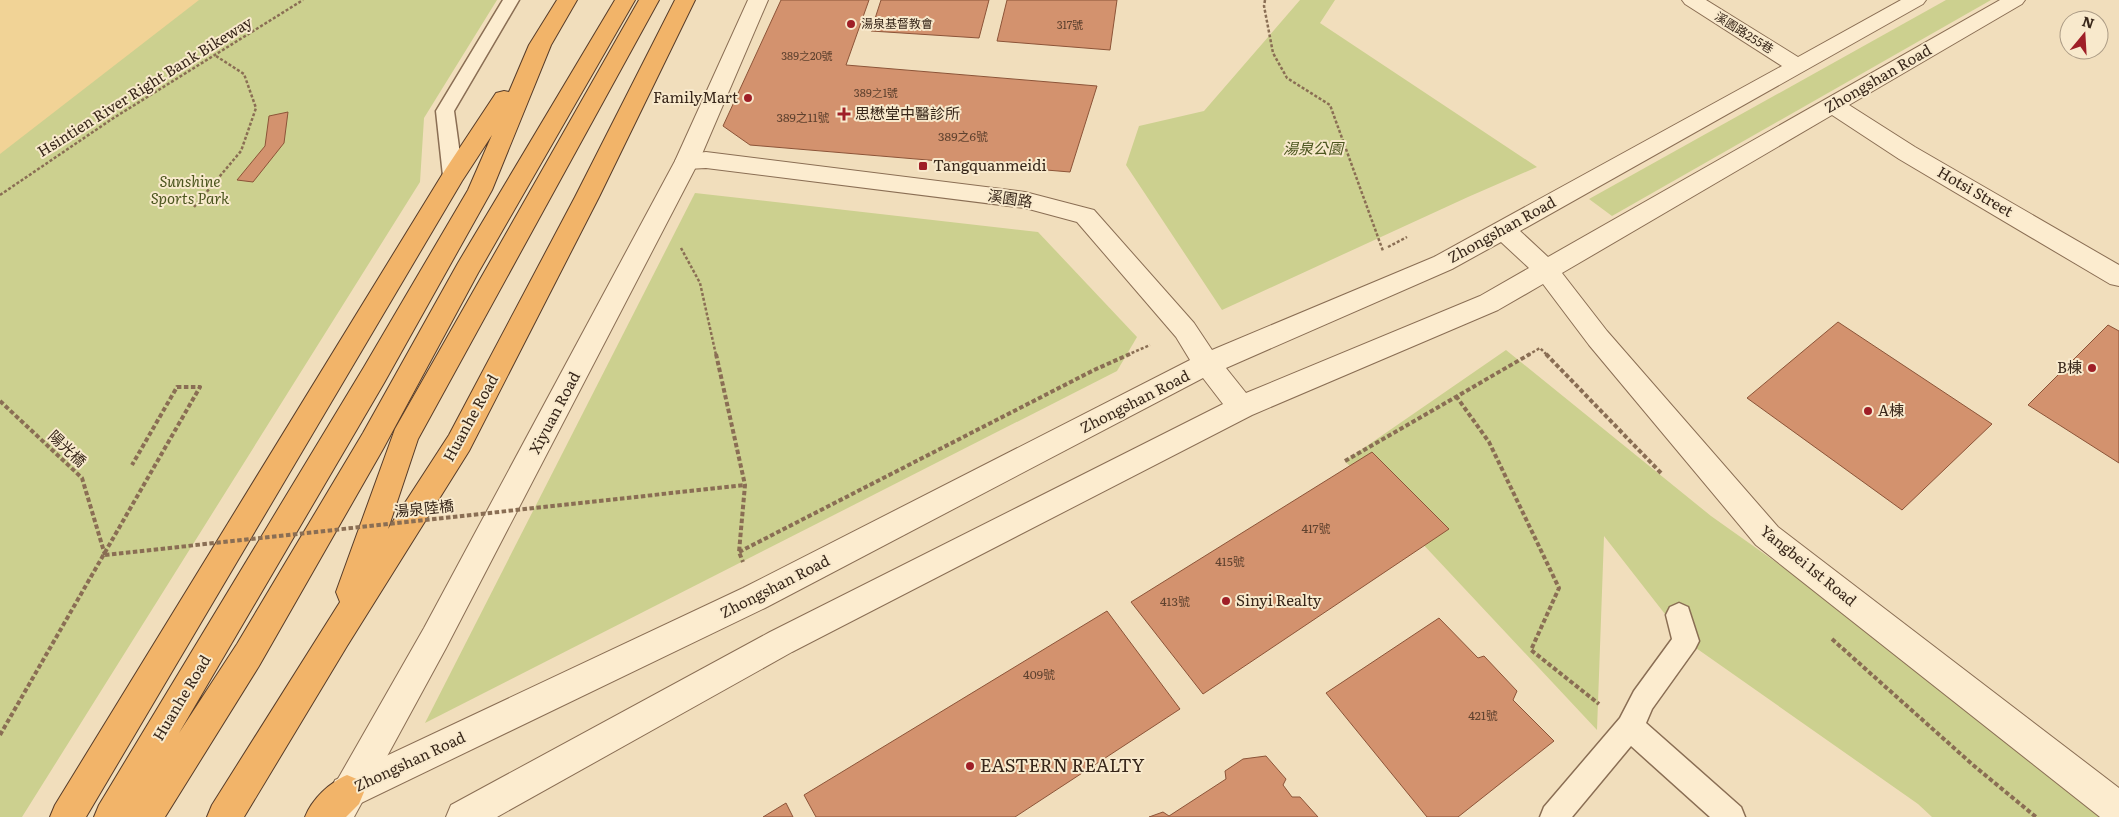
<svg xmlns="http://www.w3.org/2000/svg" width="2119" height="817" font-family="Literata,'Noto Sans TC',serif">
  <rect width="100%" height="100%" fill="#f1debc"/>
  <g fill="#ccd08f">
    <polygon points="0,0 497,0 424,118 420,182 22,817 0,817"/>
    <polygon points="1300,0 1335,0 1320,23 1537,167 1468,197 1222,310 1126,165 1139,126 1204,111"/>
    <polygon points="1946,0 1991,0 1612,216 1589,199"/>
    <polygon points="695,193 1038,232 1137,337 1117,371 425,723"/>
    <polygon points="1506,350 1711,516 1815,590 2101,817 1932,817 1918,804 1686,641 1604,536 1597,730 1345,461"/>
  </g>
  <polygon fill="#f1d396" points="0,0 199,0 0,154"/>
  <g fill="#d3926e" stroke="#8c5438">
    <polygon points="781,0 869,0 846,65 1097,86 1070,172 750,145 723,126"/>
    <polygon points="881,0 989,0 979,38 871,31"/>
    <polygon points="1007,0 1117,0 1110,50 997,41"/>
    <polygon points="288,112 284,143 253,182 237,180 265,146 269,116"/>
    <polygon points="1838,322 1992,424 1902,510 1747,398"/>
    <polygon points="2108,325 2119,331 2119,463 2028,405"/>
    <polygon points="1372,452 1449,529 1203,694 1131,602"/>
    <polygon points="1107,611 1180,709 1015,817 816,817 804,795"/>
    <polygon points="1439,618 1478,658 1484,656 1517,691 1513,700 1554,741 1458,817 1427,817 1326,693"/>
    <polygon points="1266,756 1286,779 1283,785 1292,797 1300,797 1318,817 1149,817 1163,812 1169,816 1226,779 1225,771 1243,759"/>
    <polygon points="786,803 793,817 763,817"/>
  </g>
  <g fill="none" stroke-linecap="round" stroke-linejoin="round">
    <defs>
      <g id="service">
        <polygon points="503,0 519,0 454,111 463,176 460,181 453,183 446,181 443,176 436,111"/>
        <polygon points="1679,603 1688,607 1699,641 1695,649 1652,709 1646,723 1741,807 1745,817 1710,817 1631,746 1572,817 1540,817 1544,807 1620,718 1634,691 1672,639 1666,615 1670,607"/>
      </g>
      <path id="minor" d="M1682,0H1706L1798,57L1901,0H1926L1923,4L1520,231L1548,257L2000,0H2025L2022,4L1849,105L1915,147L2119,265V286L2110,284L1899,159L1832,115L1562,273L1607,331L1778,527L2119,788V817H2100L1756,545L1589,345L1543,284L1498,310L1252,415L792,652L497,817H446L451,805L770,632L1223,404L1203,378L765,608L359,804L347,809L335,804L330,792L335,780L743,588L1190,360L1176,337L1077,222L1025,208L706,168L687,169L679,167L675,161L679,155L706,152L1025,192L1094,210L1194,323L1212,350L1434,257L1782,66L1685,4ZM1501,242L1529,268L1480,296L1246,393L1226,368L1452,269Z"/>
      <polygon id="tertiary" points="748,0 768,0 699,161 446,648 354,817 318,817 323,805 424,628 675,161"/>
      <g id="trunk">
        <polygon points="557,0 577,0 551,45 492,190 384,383 179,733 237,644 363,433 458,263 615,0 635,0 478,273 383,449 259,666 165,817 94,817 99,805 364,367 468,190 492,135 462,181 86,817 50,817 55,805 445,170 496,93 504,91 509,92 529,45"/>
        <polygon points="639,0 659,0 418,439 388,529 449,435 575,197 675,0 695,0 599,197 469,451 347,646 244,817 207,817 212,805 340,602 336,592 395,429"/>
        <path d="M347,775L359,780L364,792L359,804L346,817H305C312,799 329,783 347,775Z"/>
      </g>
    </defs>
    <use href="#service" stroke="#8a6e54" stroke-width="3"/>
    <use href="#minor" stroke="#8a6e54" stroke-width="2"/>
    <use href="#tertiary" stroke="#8a6e54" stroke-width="2"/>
    <use href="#trunk" stroke="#573c29" stroke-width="2"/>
    <g stroke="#8a6e54" stroke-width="2.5" stroke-dasharray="3 2" stroke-linecap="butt">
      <polyline points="1265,0 1264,6 1273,53 1287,78 1330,105 1383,251"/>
      <polyline points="0,195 112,119 303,0"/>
      <polyline points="194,207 241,151 256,108 244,74 216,56"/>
      <polyline points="1388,247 1407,237"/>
      <polyline points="681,248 700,283 716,355"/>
      <polyline points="1127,355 1150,345"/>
      <polyline points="1528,355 1540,348 1547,355"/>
    </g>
    <g stroke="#8a6e54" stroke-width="4" stroke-dasharray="4.5 2.5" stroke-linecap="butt">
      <polyline points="716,354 745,485 739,552 743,562"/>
      <polyline points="1546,354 1661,473"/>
      <polyline points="1456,396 1489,442 1559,588 1531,650 1599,704"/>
      <polyline points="0,401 82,478 105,555"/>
      <polyline points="1345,461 1530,354"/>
      <polyline points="739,552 1094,370 1130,354"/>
      <polyline points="1832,639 1973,765 2036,817"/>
      <polyline points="0,735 200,387 177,387 132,465"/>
    </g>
    <use href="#service" fill="#fceccf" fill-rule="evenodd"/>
    <use href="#minor" fill="#fceccf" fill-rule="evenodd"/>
    <use href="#tertiary" fill="#fceccf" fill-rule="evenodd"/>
    <use href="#trunk" fill="#f2b469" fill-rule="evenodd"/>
    <polyline stroke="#8a6e54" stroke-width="4" stroke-dasharray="4.5 2.5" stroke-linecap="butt" points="105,555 745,485"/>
  </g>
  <g fill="#9f1f27" stroke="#f8e9cc" stroke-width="2">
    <circle cx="851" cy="24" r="5"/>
    <circle cx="748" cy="98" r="5"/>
    <path d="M841.5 106.5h5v5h5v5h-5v5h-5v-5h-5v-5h5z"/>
    <rect x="918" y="161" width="10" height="10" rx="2.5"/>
    <circle cx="2092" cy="368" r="5"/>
    <circle cx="1868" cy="411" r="5"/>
    <circle cx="1226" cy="601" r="5"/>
    <circle cx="970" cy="766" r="5"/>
  </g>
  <g text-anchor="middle" stroke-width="4" stroke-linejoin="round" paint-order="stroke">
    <g font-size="11" fill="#5f422f">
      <text x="1070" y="29">317號</text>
      <text x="807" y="60">389之20號</text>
      <text x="876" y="97">389之1號</text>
    </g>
    <g font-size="12" fill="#38271a" stroke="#f8e9cc" text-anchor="start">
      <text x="861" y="28">湯泉基督教會</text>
    </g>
    <g font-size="12" fill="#38271a" stroke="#f8e9cc">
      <text transform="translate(1744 33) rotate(32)" y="4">溪園路255巷</text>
    </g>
    <g font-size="12" fill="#5f422f">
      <text x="803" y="122">389之11號</text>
      <text x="963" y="141">389之6號</text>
      <text x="1316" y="533">417號</text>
      <text x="1230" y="566">415號</text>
      <text x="1175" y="606">413號</text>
      <text x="1039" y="679">409號</text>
      <text x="1483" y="720">421號</text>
    </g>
    <g font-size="15" fill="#38271a" stroke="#f8e9cc">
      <text transform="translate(1878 79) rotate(-30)" y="5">Zhongshan Road</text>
      <text transform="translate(145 87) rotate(-32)" y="5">Hsintien River Right Bank Bikeway</text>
      <text transform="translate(1975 192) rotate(30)" y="5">Hotsi Street</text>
      <text transform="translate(1010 199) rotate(9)" y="5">溪園路</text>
      <text transform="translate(1502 230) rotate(-29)" y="5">Zhongshan Road</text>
      <text transform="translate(1135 402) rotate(-27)" y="5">Zhongshan Road</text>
      <text transform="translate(555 413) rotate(-62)" y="5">Xiyuan Road</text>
      <text transform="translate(471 418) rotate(-61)" y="5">Huanhe Road</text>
      <text transform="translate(67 449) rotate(43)" y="5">陽光橋</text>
      <text transform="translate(424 509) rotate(-6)" y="5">湯泉陸橋</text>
      <text transform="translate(1808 566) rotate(39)" y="5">Yangbei 1st Road</text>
      <text transform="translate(775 587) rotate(-27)" y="5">Zhongshan Road</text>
      <text transform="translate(182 698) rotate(-59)" y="5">Huanhe Road</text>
      <text transform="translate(410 762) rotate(-25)" y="5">Zhongshan Road</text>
    </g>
    <g font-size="15" fill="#38271a" stroke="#f8e9cc" text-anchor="start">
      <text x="738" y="103" text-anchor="end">FamilyMart</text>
      <text x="855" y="119">思懋堂中醫診所</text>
      <text x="933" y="171">Tangquanmeidi</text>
      <text x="2082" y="373" text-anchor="end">B棟</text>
      <text x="1878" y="416">A棟</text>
      <text x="1236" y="606">Sinyi Realty</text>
    </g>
    <g font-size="15" font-style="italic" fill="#4c561f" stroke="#f8e9cc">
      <text x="1313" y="154">湯泉公園</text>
      <text x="190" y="187">Sunshine<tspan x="190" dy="17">Sports Park</tspan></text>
    </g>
    <g font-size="18" fill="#38271a" stroke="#f8e9cc" text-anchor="start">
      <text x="980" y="772">EASTERN REALTY</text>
    </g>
  </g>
  <g transform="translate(2084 35) rotate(18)"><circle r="24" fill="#f8e9cc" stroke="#ab9b85"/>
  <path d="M0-4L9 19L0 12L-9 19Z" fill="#9f1f27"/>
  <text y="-8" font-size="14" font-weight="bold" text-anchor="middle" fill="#38271a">N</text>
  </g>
</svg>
